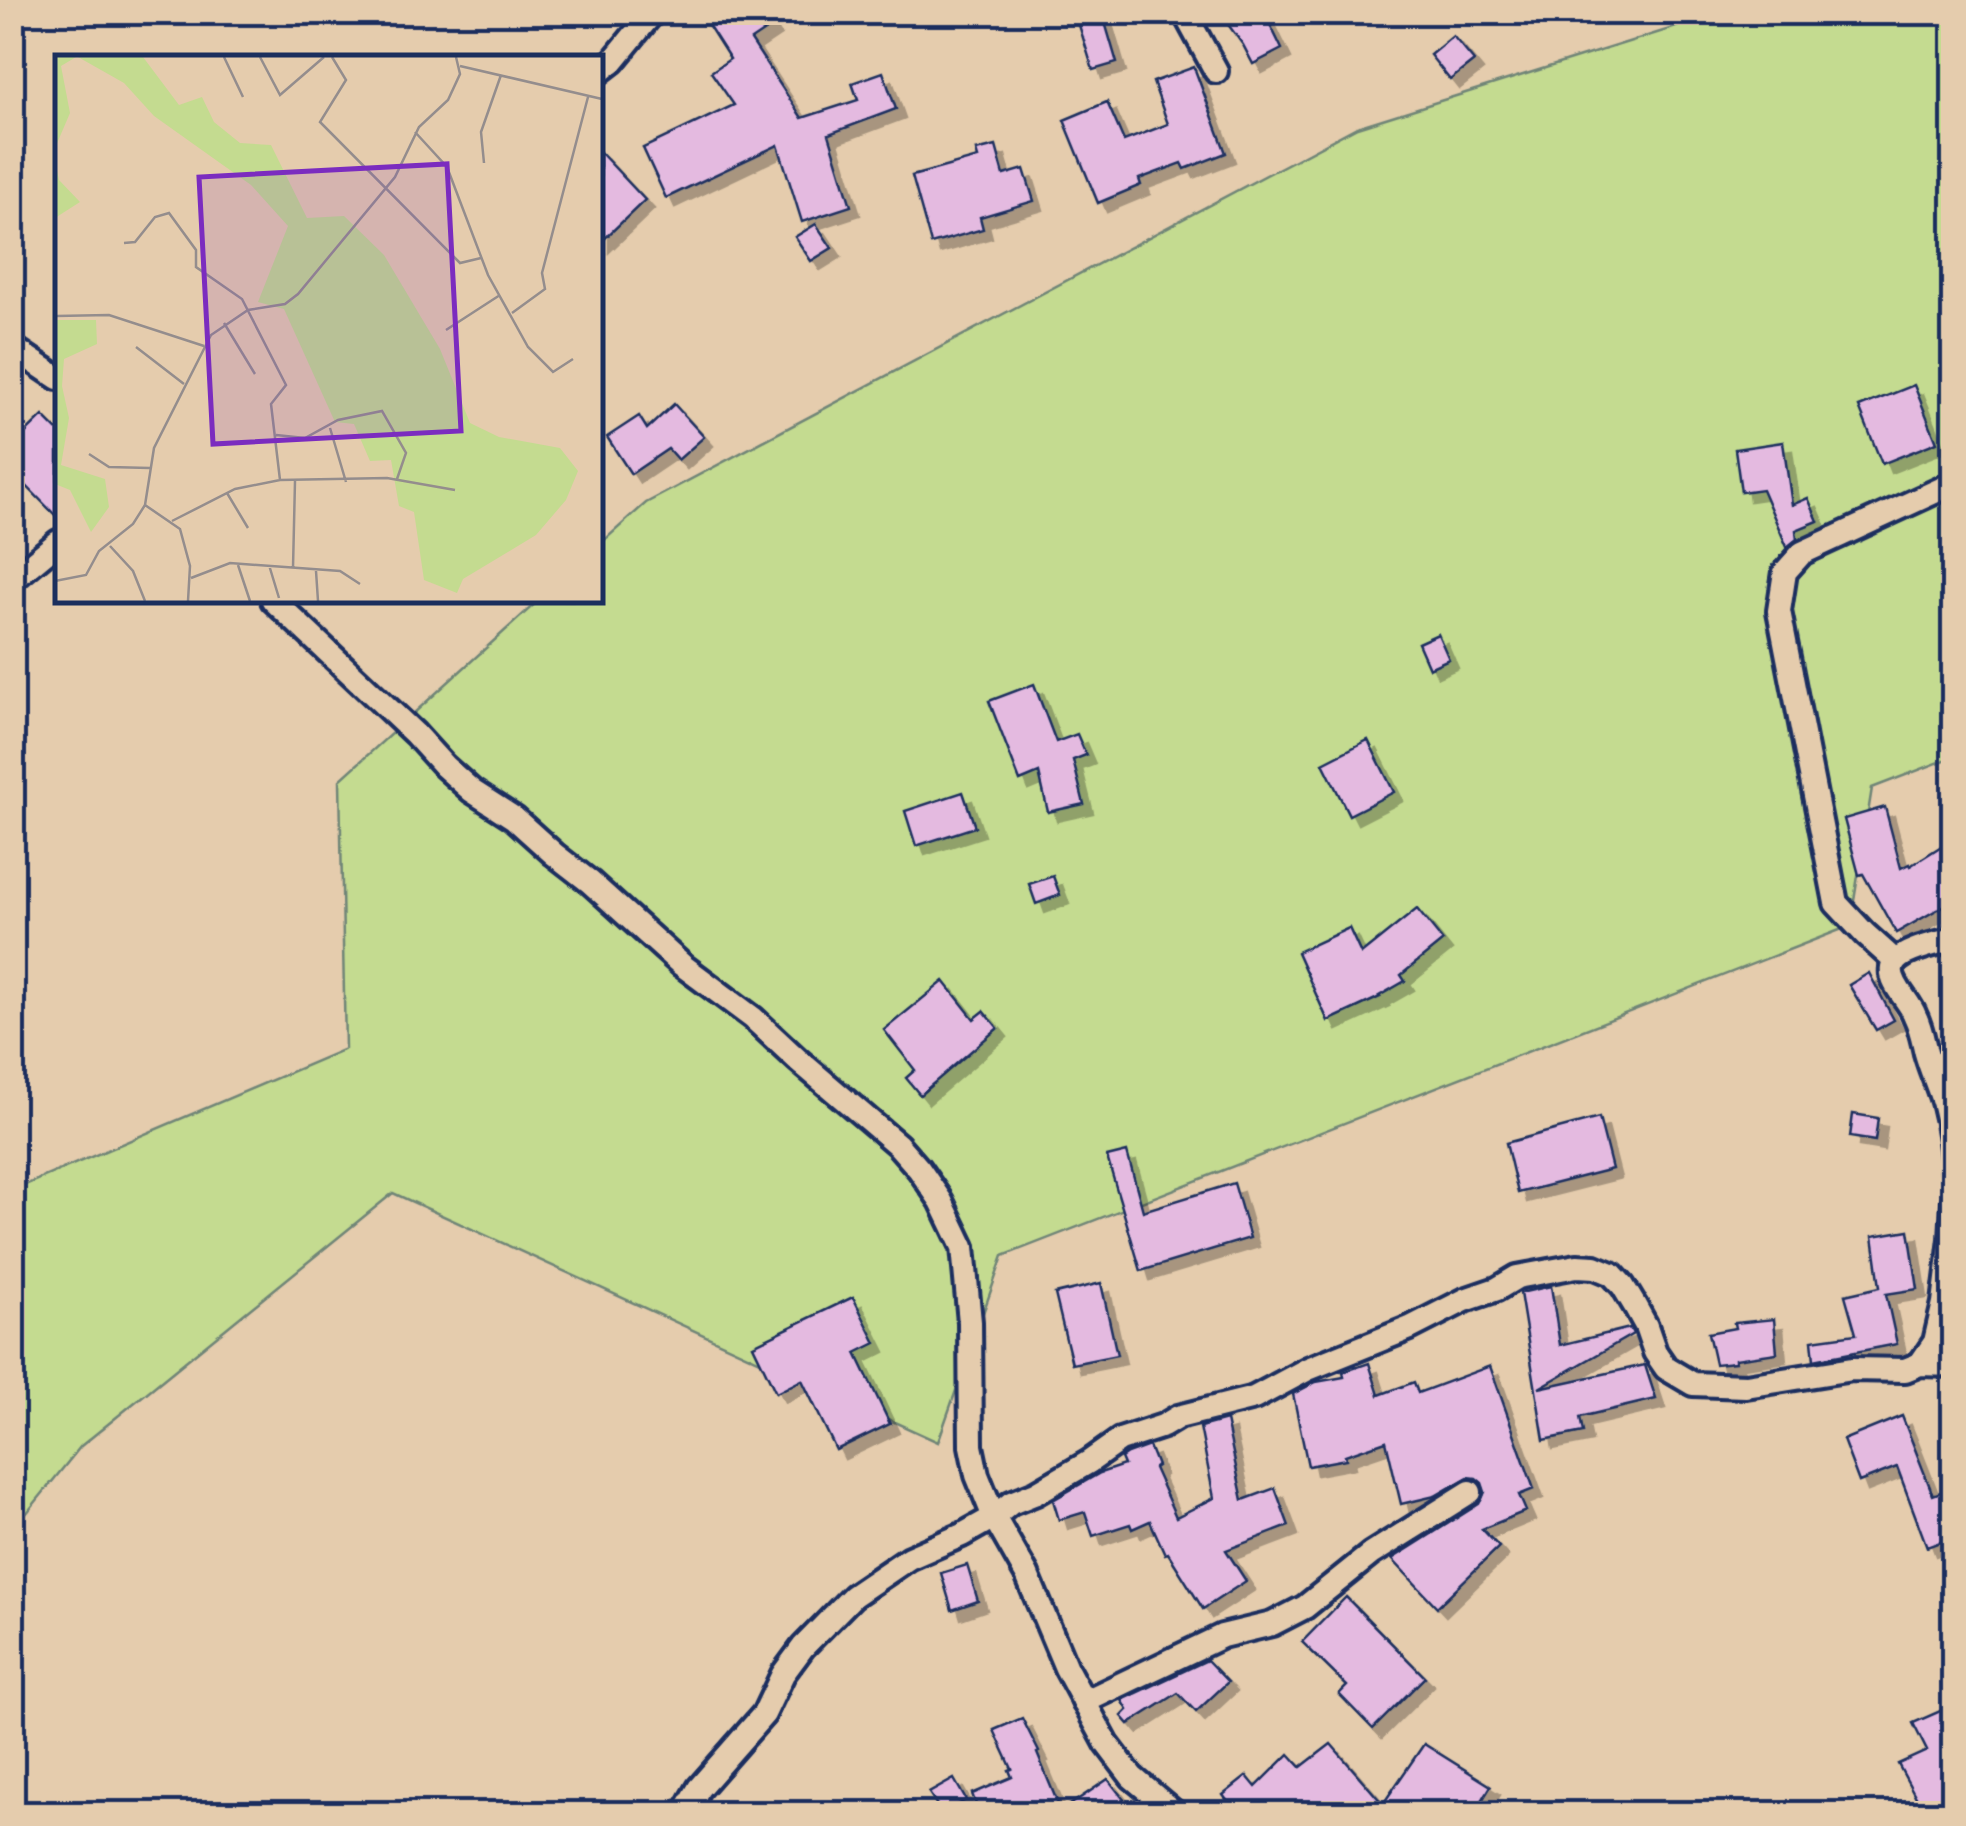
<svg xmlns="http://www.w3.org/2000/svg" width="1966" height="1826" font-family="'Playpen Sans',sans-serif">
  <defs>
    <filter id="shadow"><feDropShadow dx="9" dy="9" stdDeviation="0" flood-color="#0004"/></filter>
  </defs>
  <rect width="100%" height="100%" fill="#e5ccad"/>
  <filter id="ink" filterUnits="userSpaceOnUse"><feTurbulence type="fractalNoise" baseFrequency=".01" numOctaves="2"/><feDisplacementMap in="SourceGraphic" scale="20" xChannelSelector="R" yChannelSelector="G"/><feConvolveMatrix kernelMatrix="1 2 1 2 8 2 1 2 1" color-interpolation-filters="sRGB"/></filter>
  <g filter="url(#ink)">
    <polygon fill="#c4db90" stroke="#708577" stroke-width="2.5" points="1712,13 1953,13 1953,757 1872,788 1850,926 1003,1256 938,1442 393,1193 81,1446 13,1530 13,1190 345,1049 340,780 539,600 600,600 600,544 646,503 1357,127 1673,28"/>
    <g fill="#e4bae0" stroke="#1b2f5e" stroke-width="2.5" filter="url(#shadow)">
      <polygon points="700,12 763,12 772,26 751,40 802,118 858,100 852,83 883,72 896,109 829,134 851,206 802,222 778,145 666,198 643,148 734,105 711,72 730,59"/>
      <polygon points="1075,12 1102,12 1117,63 1093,70"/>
      <polygon points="1219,12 1264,12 1282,49 1253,64 1243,45"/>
      <polygon points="1453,36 1474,61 1450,80 1430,55"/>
      <polygon points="1194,67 1226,153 1185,169 1182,163 1139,179 1141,185 1098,203 1064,120 1107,102 1124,141 1168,124 1153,82"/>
      <polygon points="996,146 1004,175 1024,169 1034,201 980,217 983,229 931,244 912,176 978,158 976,151"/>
      <polygon points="600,152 645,200 600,243"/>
      <polygon points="816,224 832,248 811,261 795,237"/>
      <polygon points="1914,385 1937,442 1882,464 1859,407"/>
      <polygon points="674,404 704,437 678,460 668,449 631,474 607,437 639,416 647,429"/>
      <polygon points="43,416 58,431 58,518 12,471 12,446"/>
      <polygon points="1783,442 1792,505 1808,498 1818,521 1796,530 1797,539 1787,547 1762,489 1741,492 1735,449"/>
      <polygon points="1438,634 1449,659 1429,668 1418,643"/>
      <polygon points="1034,684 1056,742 1077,734 1086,755 1073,760 1084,804 1048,812 1039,773 1020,781 989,701"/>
      <polygon points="1368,740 1394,792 1349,815 1323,763"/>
      <polygon points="963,792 975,827 916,846 905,811"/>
      <polygon points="1885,807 1901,868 1909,864 1910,866 1954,838 1954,900 1896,933 1863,874 1859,875 1844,819"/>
      <polygon points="1053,876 1060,895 1036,904 1029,884"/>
      <polygon points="1417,909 1443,941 1401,975 1405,981 1379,996 1380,997 1328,1021 1297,952 1349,928 1361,954"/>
      <polygon points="1869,973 1894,1020 1876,1030 1849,985"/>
      <polygon points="944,981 974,1019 984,1011 998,1028 920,1095 906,1078 915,1070 884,1030"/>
      <polygon points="1853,1114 1878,1118 1875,1141 1850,1137"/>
      <polygon points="1599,1118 1612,1169 1518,1193 1506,1143"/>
      <polygon points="1127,1152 1143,1211 1234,1183 1250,1238 1141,1271 1107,1157"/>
      <polygon points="1909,1230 1918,1289 1886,1294 1897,1344 1814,1360 1812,1340 1856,1334 1845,1295 1880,1287 1873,1236"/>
      <polygon points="1101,1283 1117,1355 1072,1364 1055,1294"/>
      <polygon points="1551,1286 1560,1345 1630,1328 1633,1334 1539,1388 1645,1365 1656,1399 1580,1417 1583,1432 1544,1440 1520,1293"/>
      <polygon points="853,1297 876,1343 856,1353 890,1424 836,1450 802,1380 776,1393 753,1345"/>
      <polygon points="1774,1319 1777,1353 1735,1359 1735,1362 1715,1364 1708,1333 1735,1328 1734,1323"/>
      <polygon points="1369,1363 1379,1395 1414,1382 1418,1393 1490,1366 1534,1489 1519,1495 1526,1511 1482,1529 1499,1547 1437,1607 1392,1559 1479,1504 1485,1492 1482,1483 1476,1478 1468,1477 1435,1496 1401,1504 1386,1441 1345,1455 1346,1459 1308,1466 1293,1394 1316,1382 1344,1377 1343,1372"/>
      <polygon points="1902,1416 1933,1495 1954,1487 1954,1537 1927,1547 1897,1467 1859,1482 1843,1440"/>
      <polygon points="1226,1420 1243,1500 1275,1488 1289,1526 1226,1550 1246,1581 1203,1609 1168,1553 1165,1554 1150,1521 1132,1529 1130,1524 1093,1536 1085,1512 1059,1520 1053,1500 1100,1473 1124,1465 1121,1458 1127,1454 1149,1446 1157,1466 1154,1468 1176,1517 1214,1498 1200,1427"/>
      <polygon points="967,1565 978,1601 952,1610 941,1573"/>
      <polygon points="1346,1597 1425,1677 1373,1729 1339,1694 1347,1686 1302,1642"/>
      <polygon points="1207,1660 1228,1682 1196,1712 1178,1693 1129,1724 1122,1716 1128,1710 1122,1700"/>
      <polygon points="1954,1705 1954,1800 1924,1812 1898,1764 1927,1751 1913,1723"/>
      <polygon points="1022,1718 1039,1752 1037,1753 1061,1811 1108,1779 1135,1814 980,1814 972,1794 1012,1777 1009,1770 1012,1769 994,1730"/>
      <polygon points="1331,1744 1383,1804 1424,1744 1491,1786 1474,1814 1237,1814 1223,1795 1247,1776 1256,1787 1289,1754 1301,1767"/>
      <polygon points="954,1779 966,1800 942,1813 929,1793"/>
    </g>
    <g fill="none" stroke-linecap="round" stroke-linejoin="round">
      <defs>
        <g id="street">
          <polyline points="1184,12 1216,71"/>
          <polyline points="600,71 613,61 653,12"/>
          <polyline points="12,347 58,378"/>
          <polyline points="12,580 58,542"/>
          <polyline points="273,600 415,734 444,766 472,791 514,818 554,854 590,882 682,965 753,1018 798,1060 898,1145 919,1169 941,1201 963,1247 970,1322 971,1446 977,1475 994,1517 1027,1575 1066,1668 1107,1744 1132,1777 1176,1814"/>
          <path d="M1954,939C1938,943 1896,951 1892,968C1889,984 1910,1001 1915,1016C1921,1028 1923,1041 1926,1053C1931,1071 1939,1087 1944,1105C1950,1128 1953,1151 1954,1174"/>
          <polyline points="1895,961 1865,934 1836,903 1779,611 1785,572 1802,553 1954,483"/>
          <polyline points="1920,1364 1935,1342 1944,1303 1952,1239 1954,1202"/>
          <polyline points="1084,1702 1222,1636 1272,1624 1305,1607 1371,1554 1470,1492"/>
          <polyline points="684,1814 699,1788 764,1714 783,1674 803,1647 853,1596 909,1558 962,1535 994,1517 1011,1503 1036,1493 1089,1462 1120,1440 1163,1426 1178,1417 1254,1398 1308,1369 1410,1328 1465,1300 1497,1289 1517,1277 1577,1266 1595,1267 1612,1274 1623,1286 1635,1306 1646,1326 1655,1352 1666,1368 1693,1384 1746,1386 1852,1369 1905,1370 1920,1364 1954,1365"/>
        </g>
      </defs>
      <use href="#street" stroke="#1b2f5e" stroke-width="30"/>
      <use href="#street" stroke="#e5ccad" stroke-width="22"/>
    </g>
  </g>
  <g transform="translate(55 55)">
    <rect width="548" height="548" fill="#e5ccad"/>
    <path d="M0,2H21L6,11L15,58L0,93ZM23,2H88L124,50L147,42L159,67L185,88L216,90L252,163L289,161L329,200L385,294L415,368L444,382L505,393L523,416L511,445L481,480L408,524L402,538L369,525L359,457L344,451L336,405L315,406L299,369L280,367L229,254L203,247L233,171L196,130L99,61L69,28ZM0,107L4,125L25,147L0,163ZM0,265H41L42,289L9,304L7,331L14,363L6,410L50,424L54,452L36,477L15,435L0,429Z" fill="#c4db90"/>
    <path fill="none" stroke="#948d8d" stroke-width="2.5" d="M169,2L188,42M205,2L225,40L269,2M277,2L291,25L265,67L405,208L426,203M405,11L547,44M360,77L392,112L433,220L473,292L498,317L518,304M429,108L426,77L446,20M69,188L80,187L100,162L114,158L141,195V212L187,244L231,330L216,349L225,425M457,258L490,234L487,218L533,42M1,261L54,260L149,291M169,268L200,319M391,275L445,240M81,292L129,329M275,373L291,427M221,380L250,383L283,365L327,356L351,398L342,424M34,399L54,412L95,413M172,438L193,473M90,450L125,474L135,511L133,546M117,466L180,434L225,425L332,423L400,435M55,491L78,516L90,546M183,510L195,546M214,510L224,543M238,513L240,426M261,516L263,546M136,523L175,508L285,516L305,529M0,526L31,520L44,496L78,469L90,450L99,393L156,280L193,255L230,249L243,239L340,122L364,72L393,45L405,19L401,2"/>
    <path fill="#7b2cbf" fill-opacity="0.15" stroke="#7b2cbf" stroke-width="5" d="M392,109L406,376L158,389L144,122Z"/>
    <rect width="548" height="548" fill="none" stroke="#1b2f5e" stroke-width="5"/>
  </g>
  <rect width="1966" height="1826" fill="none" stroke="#e5ccad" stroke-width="50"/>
  <rect x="25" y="25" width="1916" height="1776" fill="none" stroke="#1b2f5e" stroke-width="4" filter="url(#ink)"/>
</svg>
